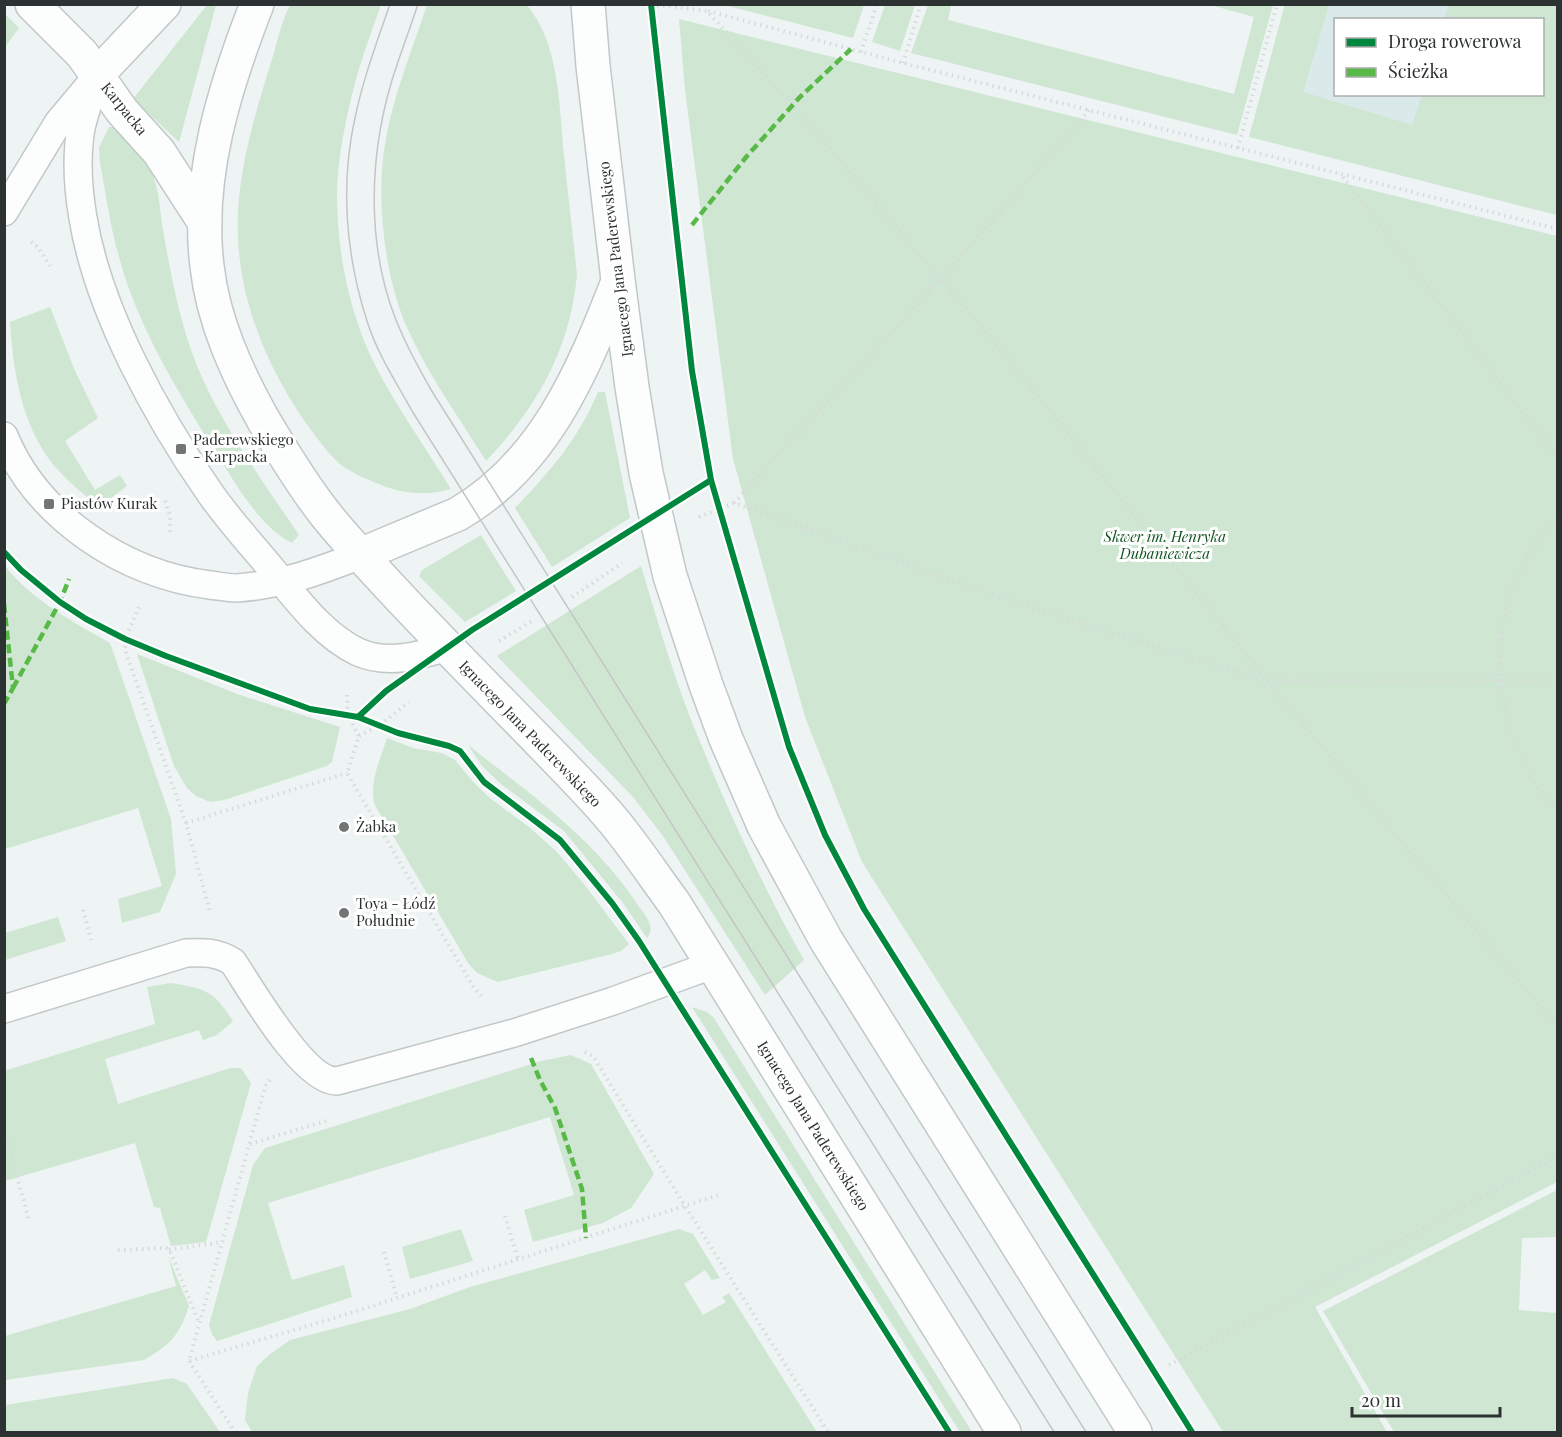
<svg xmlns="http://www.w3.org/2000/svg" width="1562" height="1437" font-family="'Playfair Display',serif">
  <rect width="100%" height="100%" fill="#eef4f4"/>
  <path fill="#dae9e9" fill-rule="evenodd" d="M1291,5H1557V193L1262,117ZM1336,20H1542V94H1336Z"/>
  <g fill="#cee6d2">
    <polygon points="1285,4 1329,5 1303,92 1412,125 1422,95 1542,94 1542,20 1444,19 1449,5 1557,5 1557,215 1249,137"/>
    <polygon points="207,5 216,5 179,142 133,99"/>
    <path d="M290,5H381C371,33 360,62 353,91C345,124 337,160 337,194C337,252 349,313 375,365C397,408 426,448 451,489C427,496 404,494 381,485C369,480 356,475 344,467C332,458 323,446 314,434C272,378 241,309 238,238C235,177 255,114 273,56C278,39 282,20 290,5Z"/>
    <path d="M427,5H527C560,45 559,106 564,155C568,195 573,235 577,275C570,350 537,407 486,461C458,416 426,372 405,323C384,272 376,199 385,144C393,96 412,50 427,5Z"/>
    <polygon points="724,5 864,5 853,38"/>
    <polygon points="885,5 915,5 900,51 872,42"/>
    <polygon points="928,5 951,5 948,20 1234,94 1254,17 1210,5 1273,5 1237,135 911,53"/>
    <polygon points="5,14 19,28 5,47"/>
    <polygon points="679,19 1557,236 1557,1182 1315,1307 1387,1432 1223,1432 862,862 805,717 733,459 685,90"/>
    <path d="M109,127H113C128,141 146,157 153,176C160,194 160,212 163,230C170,270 178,312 191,350C214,416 261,478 299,535L292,543C258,525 236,484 216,453C178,391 138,328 119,257C110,226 106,194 100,163L99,148Z"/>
    <path d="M50,307L75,371L98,418L65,441L95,490L120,475L127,486L99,507C83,494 66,480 52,463C21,423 13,370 10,322Z"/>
    <path d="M598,392H605L630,518L552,567L515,508C549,473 579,438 598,392Z"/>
    <polygon points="481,535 516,591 465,622 419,576 422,570"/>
    <path d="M5,566C32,600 73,622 110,643L171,819L176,874L160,912L122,923L118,899L162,886L138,808L5,849Z"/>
    <path d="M641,566C656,616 671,668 690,717C723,800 760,882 804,960L765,995L663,836L633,797L497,656Z"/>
    <polygon points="137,654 237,694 340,727 332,762 327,766 224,800 210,802 196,796 187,788 174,766"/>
    <path d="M387,738L413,748L442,753L455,760L475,784L491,799L529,827L556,851L584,884L629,944L621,951L612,954L498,982L477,973L468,963L375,805C368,785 381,757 387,738Z"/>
    <path d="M468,745C529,793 592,837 636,902C643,913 657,926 647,938L623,903L564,831L501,784L482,766Z"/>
    <polygon points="58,917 66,941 5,960 5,933"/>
    <path d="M171,983C206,989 213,990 233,1021L217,1035L203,1040L199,1030L105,1059L118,1104L230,1068H241L251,1083L206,1242L171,1246L160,1208L154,1207L135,1143L5,1181L4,1071L155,1024L147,987Z"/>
    <polygon points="692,1007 707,1012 714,1018 972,1432 960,1432"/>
    <polygon points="571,1055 591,1064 654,1174 631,1208 603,1223 533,1242 524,1210 574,1195 550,1117 268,1203 292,1280 344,1265 352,1297 217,1341 212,1334 209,1325 253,1165 265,1148 541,1061"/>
    <polygon points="1557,1190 1557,1237 1522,1238 1519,1310 1557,1313 1557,1431 1394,1432 1323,1311"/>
    <polygon points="461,1229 473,1261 410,1279 402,1247"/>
    <polygon points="679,1229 693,1234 720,1278 712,1280 705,1270 684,1284 703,1315 726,1302 722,1297 729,1293 817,1432 252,1432 245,1420 248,1393 257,1366 269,1355 290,1340 410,1309 470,1287"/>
    <path d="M168,1256L189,1306C179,1336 171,1344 144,1360L5,1380V1336L176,1286Z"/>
    <polygon points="173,1378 187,1384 220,1432 5,1432 5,1405"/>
  </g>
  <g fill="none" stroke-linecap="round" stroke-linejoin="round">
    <defs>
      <g id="service">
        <path d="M97,75C92,92 85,110 81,128C76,157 78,189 83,218C98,310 157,417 210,493C228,519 250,543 270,567C295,597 322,635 358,652C387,665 419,656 447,647"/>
        <polyline points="4,212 58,123 89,86"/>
        <path d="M4,436C37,517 125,575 210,585C219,586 228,588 237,588C281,585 320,571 360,555"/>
        <path d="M4,1009L186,953C204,952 217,952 233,962C251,989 304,1082 337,1081L514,1033L613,1001L712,965"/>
      </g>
      <g id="minor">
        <polyline points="32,4 82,54 122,111 159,152 205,223"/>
        <polyline points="97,75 164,4"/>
      </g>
      <g id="primary">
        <path d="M257,4C225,86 196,177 207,266C213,321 237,373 264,421C283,453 303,486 326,515C351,546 378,574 405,603C457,658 510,711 562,765C583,787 605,809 623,833C641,856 657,880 674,903L1004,1432"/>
        <polyline points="588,4 593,66 618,280 632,387 646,473 670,576 706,685 726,739 764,826 826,940 1135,1432"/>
        <path d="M360,555L458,514C544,464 582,373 617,284"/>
      </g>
    </defs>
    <use href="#service" stroke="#c2c7c7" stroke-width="30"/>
    <use href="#minor" stroke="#c2c7c7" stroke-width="36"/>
    <use href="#primary" stroke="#c2c7c7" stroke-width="36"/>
    <g stroke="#d7dada" stroke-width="4" stroke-dasharray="1.5 4.5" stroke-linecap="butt">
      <polyline points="651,6 669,6 707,11 797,110 1017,370 1267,681 1558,1028"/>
      <polyline points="708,11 903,63 1558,229"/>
      <polyline points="861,52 877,4"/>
      <polyline points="903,63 921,4"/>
      <polyline points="1238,148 1277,4"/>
      <polyline points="1343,177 1558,458"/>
      <polyline points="31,242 38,247 50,266"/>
      <polyline points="165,501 170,516 170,535"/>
      <polyline points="734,503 940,279 1089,110"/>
      <polyline points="1558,515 1528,555 1510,594 1501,636 1499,679 1511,735 1537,787 1558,811"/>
      <polyline points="699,517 734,503 1013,602 1267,681 1558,680"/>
      <polyline points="572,597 622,563"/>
      <polyline points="139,607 125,639 125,650 186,823 210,912"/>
      <polyline points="499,641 534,620"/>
      <polyline points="347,695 348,716 359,736 347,773 474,988 484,999"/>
      <polyline points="359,736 379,726 409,702"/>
      <polyline points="186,823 347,773"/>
      <polyline points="83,910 91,940"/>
      <polyline points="585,1052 593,1056 685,1206 828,1432"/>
      <polyline points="270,1080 266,1084 189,1361 341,1316 722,1194"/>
      <polyline points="4,1130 29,1220"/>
      <polyline points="250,1144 326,1121"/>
      <polyline points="505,1216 518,1259"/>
      <polyline points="118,1250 166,1248 170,1251 199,1323"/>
      <polyline points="169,1250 222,1242"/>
      <polyline points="384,1252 397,1298"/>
      <polyline points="189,1361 235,1432"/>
      <polyline points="1169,1365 1558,1156"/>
    </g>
    <use href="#service" stroke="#fcfdfd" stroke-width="27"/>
    <use href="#minor" stroke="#fcfdfd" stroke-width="33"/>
    <use href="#primary" stroke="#fcfdfd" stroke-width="33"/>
    <g stroke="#c4c5c5" stroke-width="1.5">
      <path d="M390,4C377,42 363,79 355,118C340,185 346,256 367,321C377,353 396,382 412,411L1054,1432"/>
      <path d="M418,4C409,32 398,59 390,87C369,161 367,247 396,320C406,345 419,369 433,393L1086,1432"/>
    </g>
    <g stroke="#58b947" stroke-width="4.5" stroke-dasharray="9 4.5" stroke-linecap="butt">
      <polyline points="692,225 747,156 799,98 851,49"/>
      <polyline points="4,604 13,688 4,704"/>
      <polyline points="13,688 60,602 69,579"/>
      <polyline points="531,1058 540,1080 555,1108 582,1189 586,1238"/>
    </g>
    <defs>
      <g id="cycleway">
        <polyline points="651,4 692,371 711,480 789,747 825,835 864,909 1192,1432"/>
        <polyline points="4,552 21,570 60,602 86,619 125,639 166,656 310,709 358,717 398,733 449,746 460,751 484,782 560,840 612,903 639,941 949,1432"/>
        <polyline points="358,717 386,691 472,630 711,480"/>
      </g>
    </defs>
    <use href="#cycleway" stroke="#fff" stroke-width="10"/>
    <use href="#cycleway" stroke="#00873e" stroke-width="6"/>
  </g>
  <g fill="#707575" stroke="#fff" stroke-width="2">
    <rect x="175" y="443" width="12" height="12" rx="3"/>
    <rect x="43" y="498" width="12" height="12" rx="3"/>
    <circle cx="344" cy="827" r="6"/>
    <circle cx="344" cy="913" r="6"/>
  </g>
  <g text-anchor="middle" stroke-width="6" stroke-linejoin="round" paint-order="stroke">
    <g font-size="15" fill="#2c3131" stroke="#fff">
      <text transform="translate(124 109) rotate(51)" y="5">Karpacka</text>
      <text transform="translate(616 259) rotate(-97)" y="5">Ignacego Jana Paderewskiego</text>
      <text transform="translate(530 734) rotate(46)" y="5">Ignacego Jana Paderewskiego</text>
      <text transform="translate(813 1126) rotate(58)" y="5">Ignacego Jana Paderewskiego</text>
    </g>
    <g font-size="15" fill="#2c3131" stroke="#fff" text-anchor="start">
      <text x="193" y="445">Paderewskiego<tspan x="193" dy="17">- Karpacka</tspan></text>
      <text x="61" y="509">Piastów Kurak</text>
      <text x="356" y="832">Żabka</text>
      <text x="356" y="909">Toya - Łódź<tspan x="356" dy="17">Południe</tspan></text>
    </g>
    <g font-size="15" font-style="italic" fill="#115320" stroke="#fff">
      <text x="1165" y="542">Skwer im. Henryka<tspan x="1165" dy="17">Dubaniewicza</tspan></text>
    </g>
  </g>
  <rect width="1562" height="1437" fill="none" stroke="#2c3131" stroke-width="12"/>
  <rect x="1334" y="18" width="210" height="78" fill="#ffffff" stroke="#abadad" stroke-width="1.5"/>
  <rect x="1346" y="38" width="30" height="9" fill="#00873e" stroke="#abadad" stroke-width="1.5"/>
  <text x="1388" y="48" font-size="18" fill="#2c3131">Droga rowerowa</text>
  <rect x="1346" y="68" width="30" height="9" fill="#58b947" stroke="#abadad" stroke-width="1.5"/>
  <text x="1388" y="78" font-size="18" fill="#2c3131">Ścieżka</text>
  <path d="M1352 1407v9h148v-9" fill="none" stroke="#2c3131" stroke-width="3"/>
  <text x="1361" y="1407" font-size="18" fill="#2c3131" stroke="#ffffff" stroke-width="4.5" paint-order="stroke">20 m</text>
</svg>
